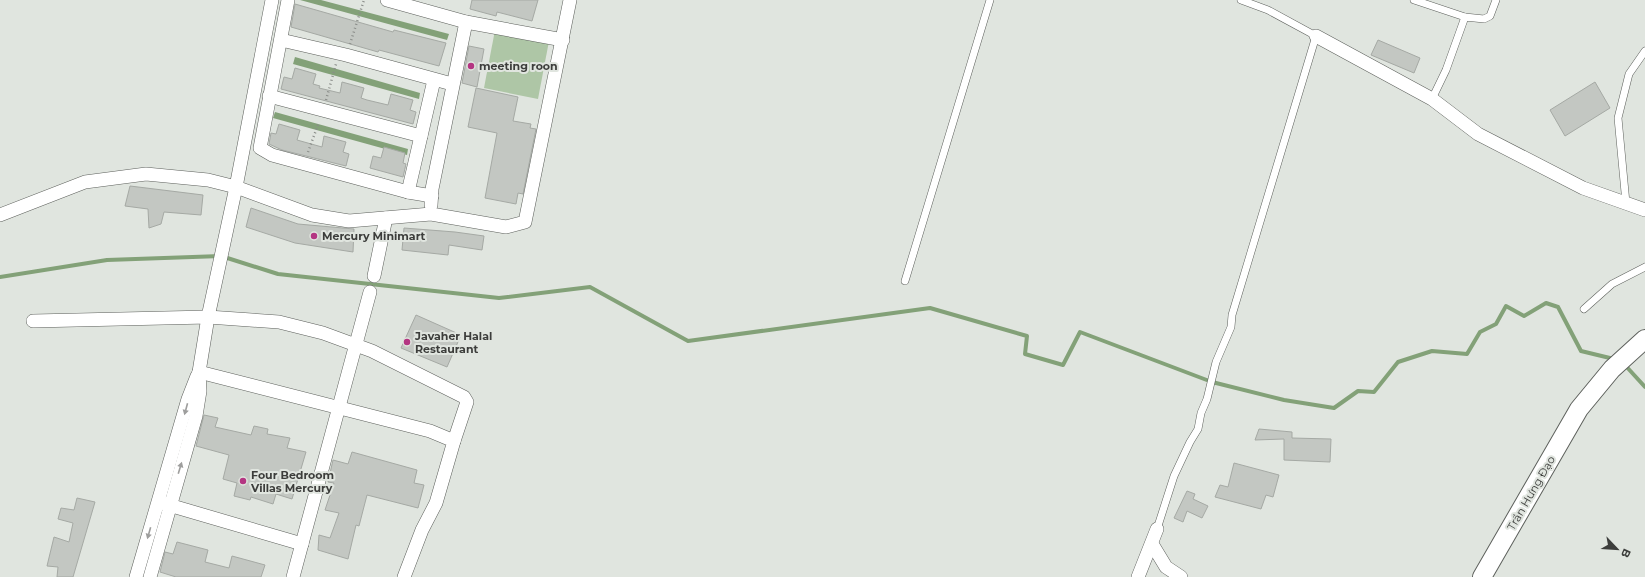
<svg xmlns="http://www.w3.org/2000/svg" width="1645" height="577" font-family="Montserrat,sans-serif">
  <rect width="100%" height="100%" fill="#e0e5df"/>
  <polygon fill="#aec6a6" points="495,30 549,41 538,99 484,88"/>
  <g fill="#83a178">
    <polygon points="300,0 321,0 449,34 447,40"/>
    <polygon points="295,57 420,93 419,99 293,64"/>
    <polygon points="275,112 408,149 407,155 273,118"/>
  </g>
  <g fill="none" stroke-linecap="round" stroke-linejoin="round">
    <g stroke="#83a178" stroke-width="4">
      <polyline points="0,277 107,260 221,256 278,274 499,298 590,287 688,341 930,308 1027,336 1025,354 1063,365 1080,332 1212,382 1284,400 1334,408 1358,391 1374,392 1398,362 1432,351 1467,354 1480,332 1496,324 1506,306 1524,316 1546,303 1558,307 1581,351 1614,359"/>
      <polyline points="1624,364 1645,387"/>
    </g>
  </g>
  <g fill="#c3c7c2" stroke="#a5a9a4">
    <polygon points="472,0 538,0 532,21 497,12 496,16 470,9"/>
    <polygon points="295,4 393,32 394,30 446,43 439,66 379,50 378,52 291,27"/>
    <polygon points="1378,40 1420,58 1414,73 1371,55"/>
    <polygon points="469,46 484,49 477,87 462,83"/>
    <polygon points="295,68 316,74 313,84 320,86 319,88 340,93 342,82 364,88 361,98 367,100 388,105 391,94 413,100 410,110 416,112 413,124 281,89 284,77 292,79"/>
    <polygon points="1595,82 1610,108 1565,136 1550,110"/>
    <polygon points="476,88 518,97 513,121 531,124 530,128 536,129 523,194 518,193 516,204 485,198 497,133 468,127"/>
    <polygon points="279,124 300,130 297,140 322,147 324,136 346,142 343,152 349,154 346,166 282,150 269,144 271,133 276,134"/>
    <polygon points="384,147 405,153 403,163 406,164 403,177 370,168 373,156 381,158"/>
    <polygon points="130,186 203,195 201,215 164,212 161,224 149,228 148,209 125,206"/>
    <polygon points="251,208 298,224 354,229 353,252 295,243 246,227"/>
    <polygon points="404,228 455,232 484,236 482,250 449,245 448,255 402,250"/>
    <polygon points="416,315 461,335 447,367 401,348"/>
    <polygon points="204,415 218,418 215,427 251,435 254,426 268,429 267,434 290,438 287,448 306,452 292,499 276,494 273,504 251,497 250,500 234,496 237,483 223,479 229,455 196,446"/>
    <polygon points="1259,429 1292,432 1292,438 1331,439 1330,462 1284,460 1284,439 1255,440"/>
    <polygon points="352,452 417,470 414,483 424,485 418,508 367,495 359,526 356,525 348,559 318,550 319,535 330,538 339,513 325,510 334,483 328,482 333,460 348,464"/>
    <polygon points="1234,463 1279,475 1273,497 1266,495 1261,509 1215,497 1220,485 1228,487"/>
    <polygon points="1187,491 1195,494 1193,499 1208,506 1202,518 1187,511 1183,522 1174,518"/>
    <polygon points="77,498 95,502 73,577 57,577 58,567 47,566 54,537 69,542 73,523 58,519 61,508 74,510"/>
    <polygon points="177,542 208,550 205,562 229,568 232,556 265,565 261,577 176,577 160,572 165,552 173,554"/>
  </g>
  <g fill="none" stroke-linecap="round" stroke-linejoin="round">
    <defs>
      <g id="service">
        <polyline points="1414,0 1465,17"/>
        <polyline points="1432,99 1446,70 1465,17 1484,19 1490,16 1496,0"/>
        <polyline points="1626,203 1618,118 1629,74 1645,51"/>
        <polyline points="905,281 990,0"/>
        <polyline points="1584,309 1612,284 1645,267"/>
        <polyline points="1157,529 1174,476 1190,442 1198,429 1201,413 1207,399 1216,362 1231,327 1232,315 1316,36 1268,10 1241,0"/>
      </g>
      <g id="minor">
        <polyline points="288,0 260,148 272,155 408,192 432,196"/>
        <polyline points="387,0 466,22 563,40"/>
        <polyline points="1316,36 1432,99 1478,134 1583,188 1645,210"/>
        <polyline points="281,40 346,55 452,84"/>
        <polyline points="269,96 421,136"/>
        <polyline points="408,192 434,80"/>
        <polyline points="431,205 432,189 466,22"/>
        <polyline points="0,215 85,182 146,174 208,180 236,187 312,215 349,221 431,214 506,227 525,222 570,0"/>
        <polyline points="374,276 386,218"/>
        <polyline points="33,321 208,317 279,322 323,333 372,351 464,397 467,402 454,441"/>
        <polyline points="199,372 430,431 454,441 436,503 422,530 404,577"/>
        <polyline points="162,503 302,544"/>
        <polyline points="1152,544 1166,567 1181,577"/>
        <polyline points="136,577 188,399 197,376"/>
        <polyline points="150,577 196,416 200,391 199,372 208,317 236,187 272,0"/>
        <polyline points="293,577 370,292"/>
        <polyline points="1138,577 1157,529"/>
      </g>
      <polyline id="secondary" points="1482,577 1579,409 1612,369 1645,339"/>
    </defs>
    <use href="#service" stroke="#5d605c" stroke-width="8"/>
    <use href="#minor" stroke="#5d605c" stroke-width="14"/>
    <use href="#secondary" stroke="#5d605c" stroke-width="20"/>
    <g stroke="#8a8d89" stroke-width="2.5" stroke-dasharray="1 3" stroke-linecap="butt">
      <polyline points="350,44 364,0"/>
      <polyline points="326,100 336,64"/>
      <polyline points="308,152 319,122"/>
    </g>
    <use href="#service" stroke="#fff" stroke-width="7"/>
    <use href="#minor" stroke="#fff" stroke-width="13"/>
    <use href="#secondary" stroke="#fff" stroke-width="18"/>
  </g>
  <defs><path id="oneway-solid" d="M-6-.8H1V-3.2L6.5 0L1 3.2V.8H-6Z"/></defs>
  <g fill="#9e9e9d">
    <use href="#oneway-solid" transform="translate(186 409) rotate(105)"/>
    <use href="#oneway-solid" transform="translate(180 468) rotate(-73)"/>
    <use href="#oneway-solid" transform="translate(149 533) rotate(106)"/>
  </g>
  <g fill="#b43582" stroke="#e0e5df" stroke-width="1.5">
    <circle cx="471" cy="66" r="4"/>
    <circle cx="314" cy="236" r="4"/>
    <circle cx="407" cy="342" r="4"/>
    <circle cx="243" cy="481" r="4"/>
  </g>
  <g text-anchor="middle" stroke-width="4" stroke-linejoin="round" paint-order="stroke">
    <g font-size="11" font-weight="bold" fill="#3c3d3b" stroke="#e0e5df" text-anchor="start">
      <text x="479" y="70">meeting roon</text>
      <text x="322" y="240">Mercury Minimart</text>
      <text x="415" y="340">Javaher Halal<tspan x="415" dy="13">Restaurant</tspan></text>
      <text x="251" y="479">Four Bedroom<tspan x="251" dy="13">Villas Mercury</tspan></text>
    </g>
    <g font-size="11" fill="#3c3d3b" stroke="#e0e5df">
      <text transform="translate(1531 493) rotate(-60)" y="4">Trần Hưng Đạo</text>
    </g>
  </g>
  <g transform="translate(1617 549) rotate(115)" stroke="#e0e5df" stroke-width="3" paint-order="stroke">
  <path d="M0-3L7 15L0 10L-7 15Z" fill="#3c3d3b"/>
  <text y="-6" font-size="11" font-weight="bold" text-anchor="middle" fill="#3c3d3b">B</text>
  </g>
</svg>
